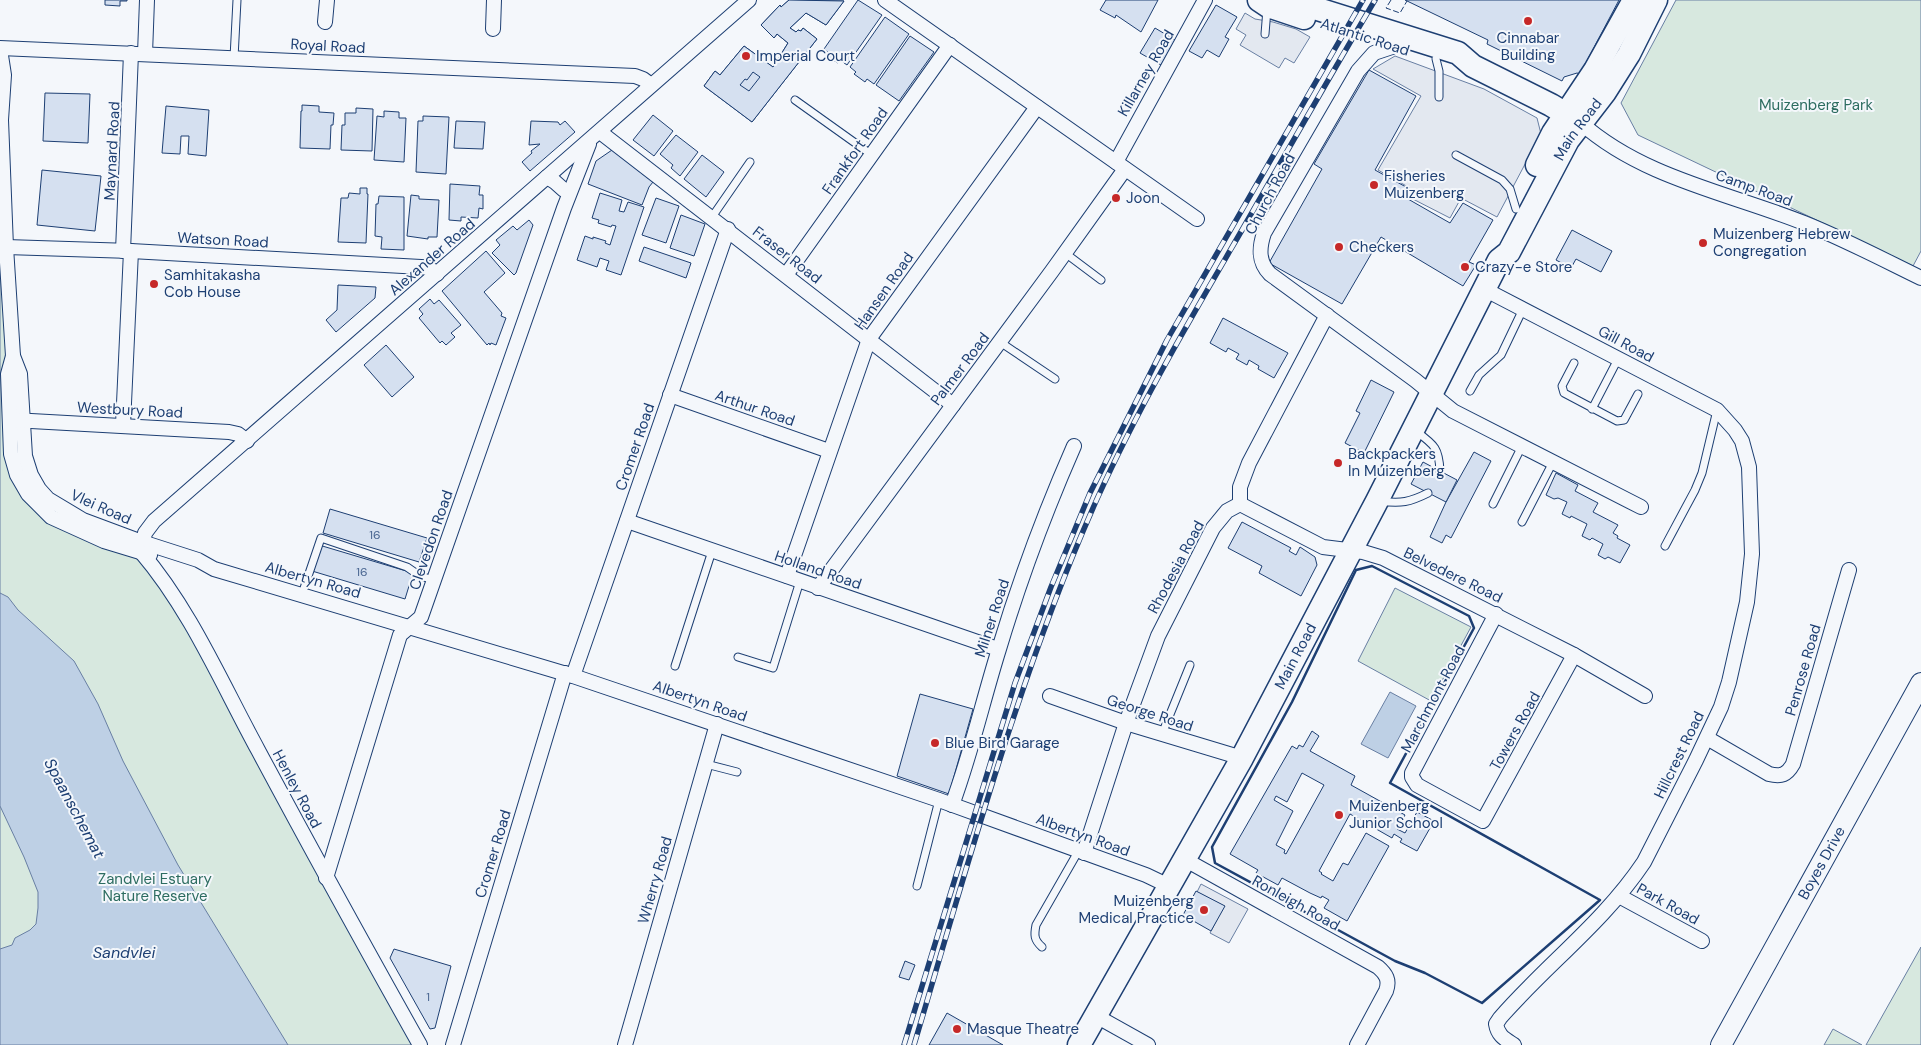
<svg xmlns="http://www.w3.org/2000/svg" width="1921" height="1045" font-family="'DM Sans',sans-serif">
  <rect width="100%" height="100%" fill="#f4f7fb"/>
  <g fill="#d7e8df" stroke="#687fa3">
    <polygon points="1676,0 1921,0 1921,251 1913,266 1638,135 1621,103"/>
    <polygon points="0,49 11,454 39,507 152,565 420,1045 0,1045"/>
    <polygon points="1395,588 1471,627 1431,701 1358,661"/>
    <polygon points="1921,947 1921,1045 1866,1045"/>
    <polygon points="1833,1029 1862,1045 1824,1045"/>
  </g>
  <g fill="#e3e8f0" stroke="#687fa3">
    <polygon points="1245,13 1255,19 1273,22 1296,29 1310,37 1294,63 1285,58 1279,68 1240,45 1246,35 1236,29"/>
    <polygon points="1395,56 1484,89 1537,118 1541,134 1497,217 1461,198 1450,218 1407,196 1410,188 1378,170 1421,96 1373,69"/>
    <polygon points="1201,884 1248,909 1229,943 1210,933 1224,906 1197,892"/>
  </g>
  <g fill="#bed0e5" stroke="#687fa3">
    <polygon points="0,593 8,597 18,610 74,661 98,704 123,761 178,865 288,1045 0,1045 0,949 12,945 15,938 30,930 36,924 38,908 38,892 24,857 0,806"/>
    <polygon points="1390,692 1416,706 1388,758 1361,744"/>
  </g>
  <g fill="#d5e0f0" stroke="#1d3f73" fill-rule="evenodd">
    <polygon points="105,0 127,0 127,1 120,1 120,6 105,5"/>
    <path d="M789,0L844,1L826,25L806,13L790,28L796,32L798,30L801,31L803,28L817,39L752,122L704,86L715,71L720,75L744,46L773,67L788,43L777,34L774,38L761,25L780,5L781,7ZM753,72L760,77L749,91L740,85L745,79L747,80Z"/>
    <polygon points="789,0 844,1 826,25 806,13 790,28 796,32 798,30 801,31 803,28 817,39 752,122 704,86 715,71 720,75 744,46 773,67 788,43 777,34 774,38 761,25 780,5 781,7"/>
    <polygon points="858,0 882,15 847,65 840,60 838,63 828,57 830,54 824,49"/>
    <polygon points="1106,0 1158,0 1141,32 1116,15 1115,18 1100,10"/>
    <polygon points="1405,0 1619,0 1580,74 1577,73 1564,77 1562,81 1487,44 1488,40"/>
    <polygon points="1216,5 1237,17 1225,37 1229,39 1219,57 1207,50 1202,58 1189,51"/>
    <polygon points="885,17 909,34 874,84 867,79 865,82 854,74 856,72 850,67"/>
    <polygon points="1155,28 1175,40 1161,65 1140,53"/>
    <polygon points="910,36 934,52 899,101 876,85"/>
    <polygon points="1369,70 1416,96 1375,170 1406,187 1401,195 1450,223 1463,203 1493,220 1469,262 1476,265 1463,286 1381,237 1342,304 1269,263 1322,169 1314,164"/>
    <polygon points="753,72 760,77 749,91 740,85 745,79 747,80"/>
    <polygon points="45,93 90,94 88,143 43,141"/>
    <polygon points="302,105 319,106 319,112 334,113 333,125 331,125 330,149 300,148 301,111 302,111"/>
    <polygon points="166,106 209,110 206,156 188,154 189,136 181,136 180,154 162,153"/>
    <polygon points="356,108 373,109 372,151 341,150 342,125 345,125 345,113 356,113"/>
    <polygon points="384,111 399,112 399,118 406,118 404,162 374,160 377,116 384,117"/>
    <polygon points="653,115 673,131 654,156 633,140"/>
    <polygon points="423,116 449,117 446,174 416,172 418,121 423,121"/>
    <polygon points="456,121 485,122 483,149 454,148"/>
    <polygon points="531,121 558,122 560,125 565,121 575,132 530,171 522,162 532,153 531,151 540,144 529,145"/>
    <polygon points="676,135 698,152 680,176 671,168 673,165 660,154"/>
    <polygon points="612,150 653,182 649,187 642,205 588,184 596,161"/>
    <polygon points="702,155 724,172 706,197 684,179"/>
    <polygon points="42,170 101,176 95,231 37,225"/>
    <polygon points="450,184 480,186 479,195 483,195 483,209 479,208 478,218 461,217 461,221 449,220"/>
    <polygon points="360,188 367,188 367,194 368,194 366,243 338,242 341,198 348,198 349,193 360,194"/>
    <polygon points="600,193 622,200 619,211 624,212 628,202 644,207 621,275 606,270 609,261 600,258 597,267 577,260 585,236 593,239 593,237 606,241 605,243 610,245 616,226 612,225 611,227 598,223 599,220 592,218"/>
    <polygon points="411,195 419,196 419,199 439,200 437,237 428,237 428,239 407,236"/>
    <polygon points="379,196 404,197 404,250 381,249 382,237 375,236 376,204 378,204"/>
    <polygon points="656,198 679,206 666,243 642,235"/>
    <polygon points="681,215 705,224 694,256 670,248"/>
    <polygon points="529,220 533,225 516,273 514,275 492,253 500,245 496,240 513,226 517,230"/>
    <polygon points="1572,230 1612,251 1601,272 1576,259 1571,268 1556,260"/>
    <polygon points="644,247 691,263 686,278 639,261"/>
    <polygon points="486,251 505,273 484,292 502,313 501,316 506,318 496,345 491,343 490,345 489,343 487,345 442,291"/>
    <polygon points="338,285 376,287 375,298 336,332 326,320 337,310"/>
    <polygon points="430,299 434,304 439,300 461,325 451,333 455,337 446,345 442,341 440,343 419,318 423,314 419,309"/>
    <polygon points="1223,318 1288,353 1274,378 1258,369 1259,366 1249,360 1247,365 1236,359 1239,354 1228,348 1226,352 1210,343"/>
    <polygon points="386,345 414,377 392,397 364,365"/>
    <polygon points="1371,380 1394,392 1364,453 1345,443 1360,413 1356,411"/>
    <polygon points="1474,452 1491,461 1451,538 1446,535 1442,543 1430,537 1446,502"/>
    <polygon points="1423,462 1457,480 1446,502 1411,484"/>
    <polygon points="1556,473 1578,485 1575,491 1598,503 1593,512 1618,525 1613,533 1618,536 1617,538 1630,545 1620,563 1608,557 1605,559 1598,555 1603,544 1592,538 1590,540 1582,536 1587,524 1571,516 1570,518 1562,514 1567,502 1558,498 1554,499 1546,495"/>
    <polygon points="330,509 427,538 419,562 323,533"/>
    <polygon points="1242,522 1291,548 1289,551 1296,555 1300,547 1315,557 1317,565 1301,596 1259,573 1262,566 1228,548"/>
    <polygon points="319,545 413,573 405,599 312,571"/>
    <polygon points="920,694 973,709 949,794 897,776"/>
    <path d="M1312,731L1319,736L1310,751L1355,776L1351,785L1405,815L1397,829L1405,833L1417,812L1434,821L1417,851L1400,842L1402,839L1394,834L1392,838L1350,814L1319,871L1322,873L1321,874L1333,881L1343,863L1348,865L1366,833L1389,846L1347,921L1324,908L1329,900L1322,896L1321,898L1310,893L1282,878L1278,885L1256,873L1258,870L1230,854L1292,746L1297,749L1299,745L1303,747ZM1302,773L1324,785L1286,854L1284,853L1285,850L1276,845L1293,811L1274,800L1276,796L1287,802Z"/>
    <polygon points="1196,891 1225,906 1211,931 1183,915"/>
    <polygon points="394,949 451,966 435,1028 430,1029 390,958"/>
    <polygon points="905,961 915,965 909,980 899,977"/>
    <polygon points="947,1013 1003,1045 929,1045"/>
  </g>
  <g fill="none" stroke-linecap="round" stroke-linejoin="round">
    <defs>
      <g id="lane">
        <polyline points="1265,34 1267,9"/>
        <polyline points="234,58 237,0"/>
        <polyline points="1436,59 1439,71 1439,97"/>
        <polyline points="795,100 872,155"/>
        <polyline points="1456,155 1502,180 1510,189 1516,209"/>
        <polyline points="712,217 750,162"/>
        <polyline points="1065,253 1101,280"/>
        <polyline points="1000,342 1055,379"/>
        <polyline points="1574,363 1562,386 1564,393 1617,421 1624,420 1638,394"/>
        <polyline points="1470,391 1479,375 1501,355 1523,309"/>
        <polyline points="1592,409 1618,359"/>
        <path d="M1417,432C1435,445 1439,449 1440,471"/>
        <path d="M1380,501C1401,504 1410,502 1428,493"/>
        <polyline points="1493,504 1522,446"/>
        <polyline points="1522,522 1553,462"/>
        <polyline points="1665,546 1695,490 1702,473 1717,410"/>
        <polyline points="302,594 321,538 407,567 420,576 434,580"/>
        <polyline points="738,657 773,668 800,581"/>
        <polyline points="675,666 712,551"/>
        <polyline points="1162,734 1190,665"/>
        <polyline points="706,764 737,772"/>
        <polyline points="917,886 939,800"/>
        <path d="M1042,947C1034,940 1034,935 1036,925L1079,850"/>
      </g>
      <g id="street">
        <polyline points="885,0 1197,219"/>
        <polyline points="325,22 327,0"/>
        <polyline points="493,29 494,0"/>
        <path d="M1392,47L1374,53L1358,71L1264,233C1259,248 1258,262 1270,274L1415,380L1453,411L1641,507"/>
        <polyline points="0,48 635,76 643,79 651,85"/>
        <polyline points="0,49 4,75 1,120 6,247 13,356 20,374 25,456 31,475 39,489 48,499 83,520 142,542 198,560 214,569 573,676 939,800 1146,875 1169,886"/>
        <polyline points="145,54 147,0"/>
        <path d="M1581,123C1643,178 1729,193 1804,223C1844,239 1882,259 1921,278"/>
        <polyline points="600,132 953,405"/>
        <polyline points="1116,162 1205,0"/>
        <polyline points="547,177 555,182 564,190"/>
        <polyline points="6,247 131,251 421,267 429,268 437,274"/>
        <polyline points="123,251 131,53"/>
        <polyline points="786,275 950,45"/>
        <path d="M1484,289L1717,410L1735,430L1742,441L1749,467L1752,554L1747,602L1729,682L1721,707L1696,760L1644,862C1604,922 1546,965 1500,1018L1496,1024C1498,1036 1505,1039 1514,1045"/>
        <polyline points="13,356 8,374 11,454 17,475 28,494 51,517 104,541 150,555"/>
        <polyline points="670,395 829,451"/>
        <polyline points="13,420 229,432 238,434 247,441"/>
        <polyline points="123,425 131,251"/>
        <polyline points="1240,504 1323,547 1363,552 1383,558 1574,655 1645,696"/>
        <polyline points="1240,504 1240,487 1249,463 1327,315"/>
        <polyline points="627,521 998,649"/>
        <polyline points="141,551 145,533 154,521 749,0"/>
        <path d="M141,552C190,609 222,684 258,750C311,849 365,947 420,1045"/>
        <polyline points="787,576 869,339 1037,107"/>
        <polyline points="818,588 1052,271 1125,169"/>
        <polyline points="1496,614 1412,773 1412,777 1417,785 1483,821 1574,655"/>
        <polyline points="573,676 728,229"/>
        <polyline points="1050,696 1126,723 1242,758"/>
        <path d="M1707,738L1769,774C1781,777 1787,775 1793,764L1849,570"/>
        <path d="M952,805C971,754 983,700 999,649C1020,579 1045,512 1074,446"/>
        <polyline points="1084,853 1126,723 1158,636 1213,528 1227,511 1240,504"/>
        <path d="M1184,859L1378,967C1386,974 1390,980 1386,991L1357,1045"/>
        <polyline points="326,878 400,635 421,617 564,208 589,144"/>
        <polyline points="1619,896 1702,941"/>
        <polyline points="1096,1016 1148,1045"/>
        <polyline points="453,1045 565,673"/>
        <polyline points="625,1045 717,724"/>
      </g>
      <g id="secondary">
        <path id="s1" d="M1721,1045L1921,683"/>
      </g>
      <g id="primary">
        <polyline points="1259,0 1268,6 1304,18"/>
        <polyline points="1289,0 1458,53 1473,66 1551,105 1581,123"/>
        <polyline points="1537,165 1553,133 1595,70 1634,0"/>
        <path id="s2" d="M1079,1045L1242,758L1377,501L1499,260L1509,252L1568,140L1605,92L1629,54L1656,0"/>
      </g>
    </defs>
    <use href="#lane" stroke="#1d3f73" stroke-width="9"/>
    <use href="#street" stroke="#1d3f73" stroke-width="16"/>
    <use href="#secondary" stroke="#1d3f73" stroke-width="22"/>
    <use href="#primary" stroke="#1d3f73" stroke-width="25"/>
    <use href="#lane" stroke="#f4f7fb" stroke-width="7"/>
    <use href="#street" stroke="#f4f7fb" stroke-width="14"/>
    <use href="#secondary" stroke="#f4f7fb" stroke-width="20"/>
    <use href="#primary" stroke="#f4f7fb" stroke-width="22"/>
    <defs>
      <g id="rail">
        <polyline points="904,1045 1015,683 1051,587 1090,493 1167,340 1363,0"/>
        <path d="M914,1045C969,861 1019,674 1097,499C1139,406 1191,318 1242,230C1286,153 1330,76 1375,0"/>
      </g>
    </defs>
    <use href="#rail" stroke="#1d3f73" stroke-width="5.5"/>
    <use href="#rail" stroke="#f4f7fb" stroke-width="4" stroke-dasharray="11" stroke-linecap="butt"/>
    <polyline stroke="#1d3f73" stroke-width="1" stroke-dasharray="6 2.5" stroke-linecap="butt" points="1391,0 1386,8 1400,13 1407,1"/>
    <polygon stroke="#1d3f73" stroke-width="2.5" points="1372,566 1469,616 1474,628 1390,783 1600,900 1482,1003 1425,973 1395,961 1215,863 1212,847 1292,702 1356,570"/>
  </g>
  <g fill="#c62828" stroke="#f4f7fb" stroke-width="2">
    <circle cx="1528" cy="21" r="5"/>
    <circle cx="746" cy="56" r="5"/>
    <circle cx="1374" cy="185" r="5"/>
    <circle cx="1116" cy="198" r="5"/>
    <circle cx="1703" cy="243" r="5"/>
    <circle cx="1339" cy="247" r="5"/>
    <circle cx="1465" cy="267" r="5"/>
    <circle cx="154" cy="284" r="5"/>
    <circle cx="1338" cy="463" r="5"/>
    <circle cx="935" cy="743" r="5"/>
    <circle cx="1339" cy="815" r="5"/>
    <circle cx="1204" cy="910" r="5"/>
    <circle cx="957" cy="1029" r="5"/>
  </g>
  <g text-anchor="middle" stroke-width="4" stroke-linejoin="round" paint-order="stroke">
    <g font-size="12" fill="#4b6792">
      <text x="375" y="539">16</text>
      <text x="362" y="576">16</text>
      <text x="428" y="1001">1</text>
    </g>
    <g font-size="15" fill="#1d3f73" stroke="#f4f7fb">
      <text transform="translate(1365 37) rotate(18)" y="5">Atlantic Road</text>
      <text transform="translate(328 46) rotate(3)" y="5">Royal Road</text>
      <text transform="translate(1146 73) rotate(-60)" y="5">Killarney Road</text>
      <text dy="5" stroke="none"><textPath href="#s2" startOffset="1044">Main Road</textPath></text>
      <text transform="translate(112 151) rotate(-87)" y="5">Maynard Road</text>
      <text transform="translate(855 151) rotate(-55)" y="5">Frankfort Road</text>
      <text transform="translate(1754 188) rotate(20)" y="5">Camp Road</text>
      <text transform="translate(1270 194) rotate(-62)" y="5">Church Road</text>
      <text transform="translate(223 240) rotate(3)" y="5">Watson Road</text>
      <text transform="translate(787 255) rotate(38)" y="5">Fraser Road</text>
      <text transform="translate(432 257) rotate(-41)" y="5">Alexander Road</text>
      <text transform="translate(884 291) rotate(-55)" y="5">Hansen Road</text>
      <text transform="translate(1626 344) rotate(28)" y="5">Gill Road</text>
      <text transform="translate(960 369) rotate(-53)" y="5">Palmer Road</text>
      <text transform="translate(755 408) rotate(19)" y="5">Arthur Road</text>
      <text transform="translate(130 410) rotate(3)" y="5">Westbury Road</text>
      <text transform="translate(635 447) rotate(-71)" y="5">Cromer Road</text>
      <text transform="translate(101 507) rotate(24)" y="5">Vlei Road</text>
      <text transform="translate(431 540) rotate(-71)" y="5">Clevedon Road</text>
      <text transform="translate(1176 567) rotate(-62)" y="5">Rhodesia Road</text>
      <text transform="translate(818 570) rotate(19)" y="5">Holland Road</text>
      <text transform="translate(1453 575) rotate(26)" y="5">Belvedere Road</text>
      <text transform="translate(313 580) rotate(16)" y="5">Albertyn Road</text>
      <text transform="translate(992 618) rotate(-72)" y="5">Milner Road</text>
      <text dy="5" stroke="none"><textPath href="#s2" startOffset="445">Main Road</textPath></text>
      <text transform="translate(1803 670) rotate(-74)" y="5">Penrose Road</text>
      <text transform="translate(1433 699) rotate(-62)" y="5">Marchmont Road</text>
      <text transform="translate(700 701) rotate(19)" y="5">Albertyn Road</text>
      <text transform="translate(1150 713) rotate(18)" y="5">George Road</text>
      <text transform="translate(1515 731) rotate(-61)" y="5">Towers Road</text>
      <text transform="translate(1679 755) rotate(-64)" y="5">Hillcrest Road</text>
      <text transform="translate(297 789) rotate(62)" y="5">Henley Road</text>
      <text transform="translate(1083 835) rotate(20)" y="5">Albertyn Road</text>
      <text transform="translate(493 854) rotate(-73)" y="5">Cromer Road</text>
      <text dy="5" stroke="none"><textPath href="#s1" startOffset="208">Boyes Drive</textPath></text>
      <text transform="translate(655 880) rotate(-74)" y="5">Wherry Road</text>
      <text transform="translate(1296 903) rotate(29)" y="5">Ronleigh Road</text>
      <text transform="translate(1668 904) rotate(29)" y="5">Park Road</text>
    </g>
    <g font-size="15" fill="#1d3f73" stroke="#f4f7fb" text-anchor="start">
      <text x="1528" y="43" text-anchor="middle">Cinnabar<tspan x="1528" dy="17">Building</tspan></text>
      <text x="756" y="61">Imperial Court</text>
      <text x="1384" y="181">Fisheries<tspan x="1384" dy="17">Muizenberg</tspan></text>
      <text x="1126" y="203">Joon</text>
      <text x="1713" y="239">Muizenberg Hebrew<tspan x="1713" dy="17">Congregation</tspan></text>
      <text x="1349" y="252">Checkers</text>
      <text x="1475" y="272">Crazy-e Store</text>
      <text x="164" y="280">Samhitakasha<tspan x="164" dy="17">Cob House</tspan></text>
      <text x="1348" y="459">Backpackers<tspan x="1348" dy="17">In Muizenberg</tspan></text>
      <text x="945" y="748">Blue Bird Garage</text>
      <text x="1349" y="811">Muizenberg<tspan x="1349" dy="17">Junior School</tspan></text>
      <text x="1194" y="906" text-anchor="end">Muizenberg<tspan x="1194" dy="17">Medical Practice</tspan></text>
      <text x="967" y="1034">Masque Theatre</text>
    </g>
    <g font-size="15" fill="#2c6c60" stroke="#f4f7fb">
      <text x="1816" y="110">Muizenberg Park</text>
      <text x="155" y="884">Zandvlei Estuary<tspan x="155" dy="17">Nature Reserve</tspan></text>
    </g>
    <g font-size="16" font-style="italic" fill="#1d3f73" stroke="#f4f7fb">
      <text transform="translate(75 808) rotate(62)" y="6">Spaanschemat</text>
      <text x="124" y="958">Sandvlei</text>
    </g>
  </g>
</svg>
